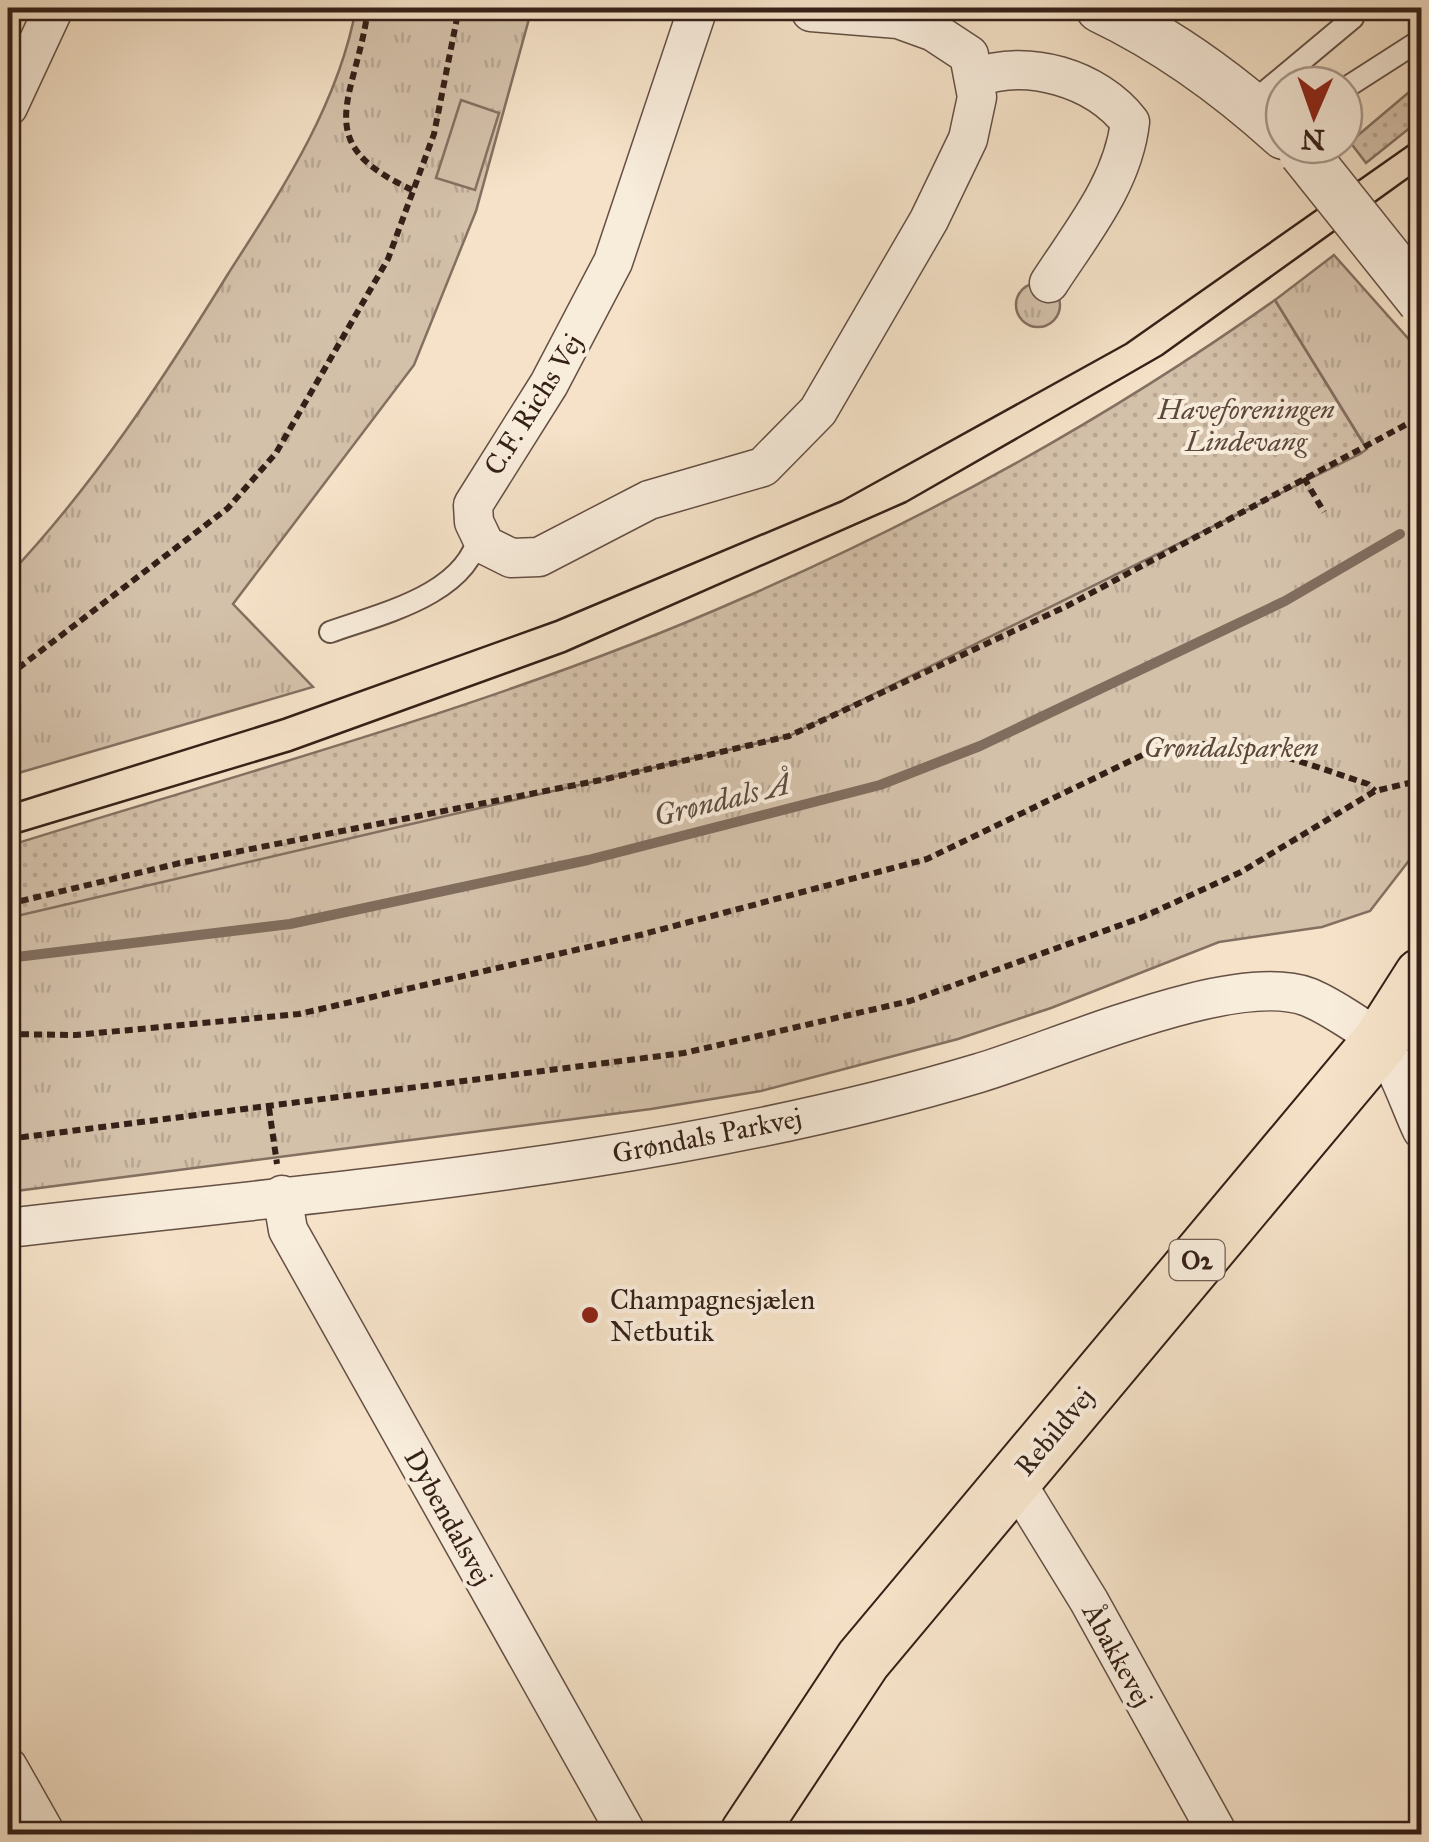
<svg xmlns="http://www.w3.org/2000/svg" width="1429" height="1842" font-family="'IM FELL Great Primer',serif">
  <defs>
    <pattern id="grass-dots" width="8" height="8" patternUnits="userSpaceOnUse" patternTransform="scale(2.5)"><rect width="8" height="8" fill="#d4c1aa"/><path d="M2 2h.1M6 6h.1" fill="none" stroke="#b7a692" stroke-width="1.8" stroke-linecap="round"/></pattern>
    <pattern id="park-tufts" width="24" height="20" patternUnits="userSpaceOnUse" patternTransform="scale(2.5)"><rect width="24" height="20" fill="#d4c1aa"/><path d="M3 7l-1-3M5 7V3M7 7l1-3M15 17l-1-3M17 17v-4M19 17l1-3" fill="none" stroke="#b7a692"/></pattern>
  </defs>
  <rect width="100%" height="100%" fill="#f5e2c8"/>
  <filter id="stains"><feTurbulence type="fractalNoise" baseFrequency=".002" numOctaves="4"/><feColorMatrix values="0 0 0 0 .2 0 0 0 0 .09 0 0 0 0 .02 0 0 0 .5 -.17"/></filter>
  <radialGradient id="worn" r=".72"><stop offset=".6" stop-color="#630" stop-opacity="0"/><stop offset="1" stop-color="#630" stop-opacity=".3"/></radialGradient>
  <g fill="url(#grass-dots)" stroke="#847061" stroke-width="2.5">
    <polygon points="1421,82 1421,119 1366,163 1350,142"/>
    <path d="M1275,300L1371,456L794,743L8,919V846C254,769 506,703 743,598C929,517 1110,417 1275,300Z"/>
  </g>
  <g fill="url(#park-tufts)" stroke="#847061" stroke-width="2.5">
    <path d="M356,8H532L476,211L414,365L233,604L313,687L8,776V576C94,485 162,381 228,274C281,191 338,106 356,8Z"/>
    <polygon points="1334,255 1421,353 1421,845 1370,911 1322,927 1219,942 1051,1008 958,1039 761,1091 651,1109 8,1192 8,918 789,736 1360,454 1367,449 1275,300"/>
    <circle cx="1038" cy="305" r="22"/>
  </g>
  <polygon fill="#d4c1aa" stroke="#847061" stroke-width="2.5" points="461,100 499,113 475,190 436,178"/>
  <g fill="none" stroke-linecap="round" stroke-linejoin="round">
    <polyline stroke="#816d5e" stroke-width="10" points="8,958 290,924 588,860 880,785 980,746 1285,601 1400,534"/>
    <defs>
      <g id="service">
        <polyline points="1344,89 1422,39"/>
        <polyline points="1250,104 1353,18"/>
        <path d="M330,632C380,614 467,595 479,534"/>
      </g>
      <g id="minor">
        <polyline points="698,8 613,262 549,384 473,505 474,522 485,545 511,558 539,557 649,500 763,467 818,411 929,220 968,139 977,97 969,55 934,32 898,19 811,12"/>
        <path d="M975,78C1027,58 1096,78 1130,122C1123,183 1082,232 1049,283"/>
        <polyline points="8,107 54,8"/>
        <polyline points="282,1195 288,1230 627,1834"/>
        <path d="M8,1228C332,1190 665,1167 979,1073C1057,1050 1234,969 1308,997C1324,1003 1368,1030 1379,1042C1395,1058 1411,1108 1422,1130"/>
        <polyline points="1014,1479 1089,1601 1218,1834"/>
        <polyline points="8,1767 46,1834"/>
      </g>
      <path id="tertiary" d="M1100,8C1167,40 1229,85 1284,135"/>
      <polyline id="primary" points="748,1834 863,1660 1380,1042 1422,976"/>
    </defs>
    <use href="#service" stroke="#655044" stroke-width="24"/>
    <use href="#minor" stroke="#655044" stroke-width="41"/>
    <use href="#tertiary" stroke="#655044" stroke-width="51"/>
    <use href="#primary" stroke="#352018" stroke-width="59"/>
    <g stroke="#352018" stroke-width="6" stroke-dasharray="8 5" stroke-linecap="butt">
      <path d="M368,8C357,98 305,143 415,191"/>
      <polyline points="1304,478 1324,512"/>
      <polyline points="8,676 228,508 276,453 388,259 434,134 459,8"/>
      <polyline points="8,904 180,863 606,779 789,736 1067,606 1422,416"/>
      <path d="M8,1034L76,1035L299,1014L640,935L927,859L1155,749C1229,732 1298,761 1368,784L1375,791"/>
      <polyline points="269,1108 277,1164"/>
      <polyline points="8,1139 684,1053 910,1001 1143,917 1241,872 1375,791 1422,780"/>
    </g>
    <use href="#service" stroke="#f8ecdb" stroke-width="20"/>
    <use href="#minor" stroke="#f8ecdb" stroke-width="38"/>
    <use href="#tertiary" stroke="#f8ecdb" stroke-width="48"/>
    <use href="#primary" stroke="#f5e2c8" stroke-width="55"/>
    <g stroke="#352018" stroke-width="2.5">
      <polyline points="8,805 283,719 556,621 842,501 1126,344 1422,136"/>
      <polyline points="8,836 291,751 565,652 906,502 1162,355 1422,168"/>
    </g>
    <defs>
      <polyline id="tertiary-bridge" points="1303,152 1422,301"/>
    </defs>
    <use href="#tertiary-bridge" stroke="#655044" stroke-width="51" stroke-linecap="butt"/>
    <use href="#tertiary-bridge" stroke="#f8ecdb" stroke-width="48"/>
  </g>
  <circle fill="#8f2418" stroke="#f8ecdb" stroke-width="4" cx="590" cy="1315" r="10"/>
  <g text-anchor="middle" stroke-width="8" stroke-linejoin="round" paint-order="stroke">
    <rect fill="#f8ecdb" stroke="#705d52" stroke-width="2.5" x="1169.5" y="1240" width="55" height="40" rx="8"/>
    <g font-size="25" font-weight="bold" fill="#352018">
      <text x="1197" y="1269">O2</text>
    </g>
    <g font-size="28" fill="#352018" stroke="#f8ecdb">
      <text transform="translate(533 404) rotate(-58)" y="10">C.F. Richs Vej</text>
      <text transform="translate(707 1135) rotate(-11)" y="10">Grøndals Parkvej</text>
      <text transform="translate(1054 1431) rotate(-50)" y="10">Rebildvej</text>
      <text transform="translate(449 1517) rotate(61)" y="10">Dybendalsvej</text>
      <text transform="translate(1118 1655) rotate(61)" y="10">Åbakkevej</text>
    </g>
    <g font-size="28" font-style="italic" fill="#5d483c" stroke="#f8ecdb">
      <text x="1246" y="419">Haveforeningen<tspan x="1246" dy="32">Lindevang</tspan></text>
      <text x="1231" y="757">Grøndalsparken</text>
    </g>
    <g font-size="28" fill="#352018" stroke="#f8ecdb" text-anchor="start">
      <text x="610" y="1309">Champagnesjælen<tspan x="610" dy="32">Netbutik</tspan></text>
    </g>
    <g font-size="30" font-style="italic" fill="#614d41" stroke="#f8ecdb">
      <text transform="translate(722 800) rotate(-14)" y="10">Grøndals Å</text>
    </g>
  </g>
  <rect width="1429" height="1842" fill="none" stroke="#f5e2c8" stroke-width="40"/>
  <rect x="10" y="10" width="1409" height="1822" fill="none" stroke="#352018" stroke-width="5"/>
  <rect x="20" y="20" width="1389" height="1802" fill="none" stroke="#352018" stroke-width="2.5"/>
  <g transform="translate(1314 115) rotate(182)"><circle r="48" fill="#f8ecdb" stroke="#aa9a8d" stroke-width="2.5"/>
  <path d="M0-8L18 38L0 25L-18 38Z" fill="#8f2418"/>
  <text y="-15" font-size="28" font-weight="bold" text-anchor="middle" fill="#352018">N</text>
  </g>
  <rect width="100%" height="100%" filter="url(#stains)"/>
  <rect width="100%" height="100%" fill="url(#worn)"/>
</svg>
